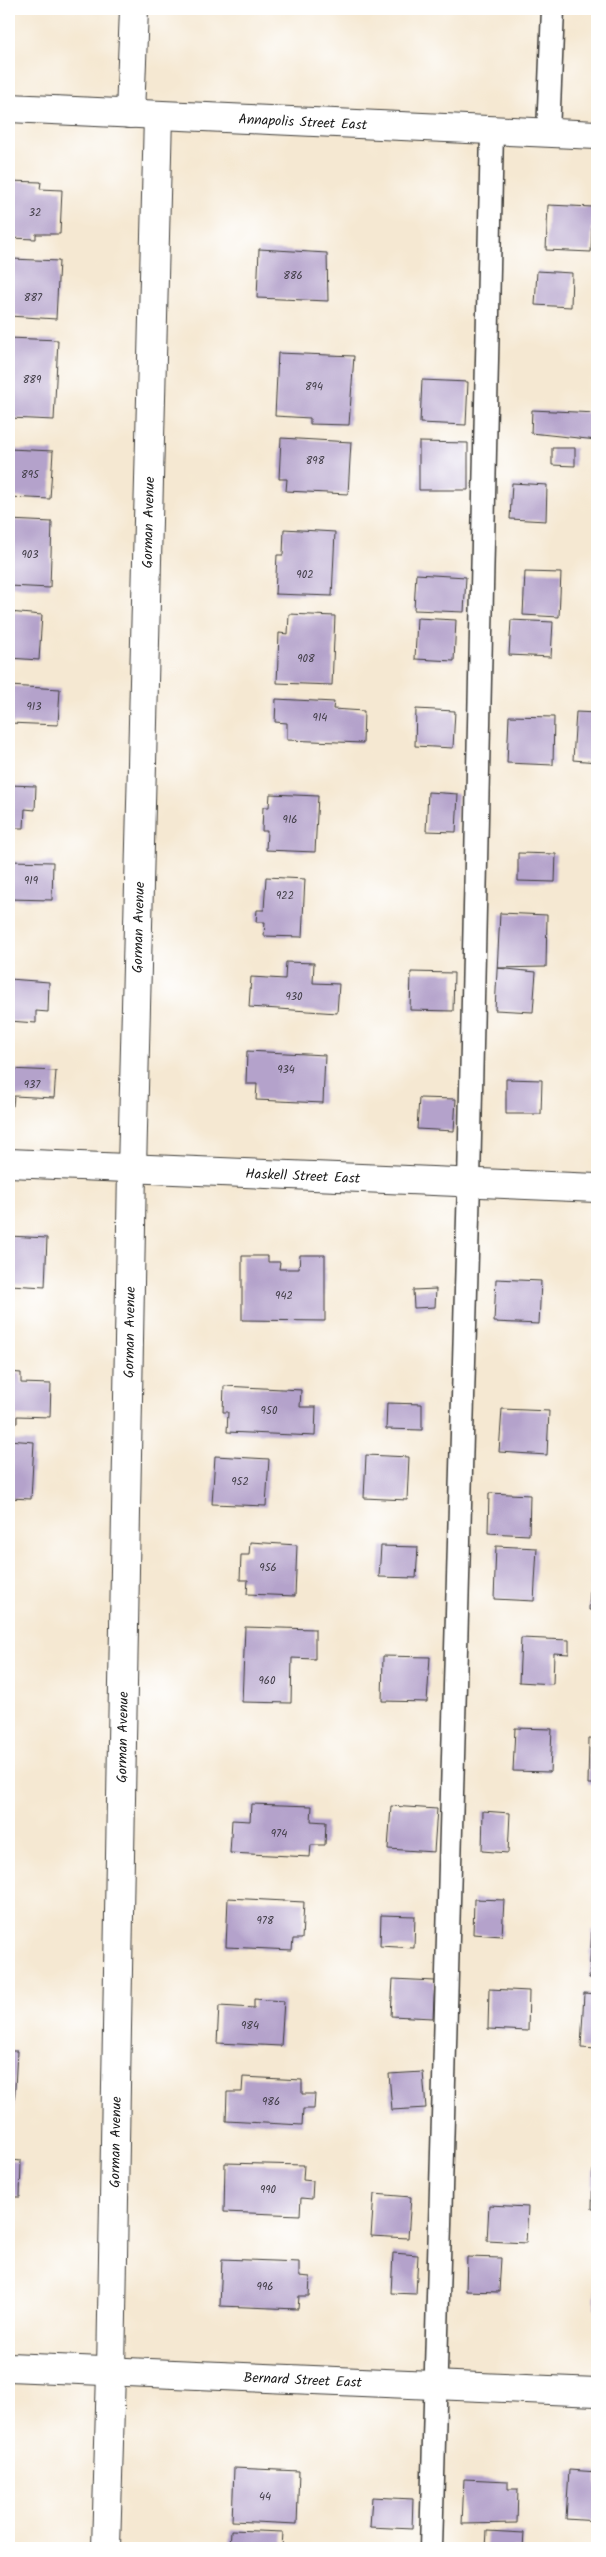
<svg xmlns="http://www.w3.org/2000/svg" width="606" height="2557" font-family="Kalam,sans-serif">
  <rect width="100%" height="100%" fill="#fff"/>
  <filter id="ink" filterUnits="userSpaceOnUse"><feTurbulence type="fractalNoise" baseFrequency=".02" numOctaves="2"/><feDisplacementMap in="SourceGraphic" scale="10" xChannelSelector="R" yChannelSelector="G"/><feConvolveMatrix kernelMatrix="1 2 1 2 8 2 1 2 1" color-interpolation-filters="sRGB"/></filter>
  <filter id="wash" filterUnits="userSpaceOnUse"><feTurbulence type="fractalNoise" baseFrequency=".0096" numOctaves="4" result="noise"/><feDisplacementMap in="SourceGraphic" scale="20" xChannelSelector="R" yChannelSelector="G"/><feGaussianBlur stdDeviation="1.12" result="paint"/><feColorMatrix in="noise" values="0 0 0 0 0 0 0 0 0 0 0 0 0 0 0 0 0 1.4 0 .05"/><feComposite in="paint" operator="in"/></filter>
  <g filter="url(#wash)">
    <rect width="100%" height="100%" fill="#f5e8d2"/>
    <g id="blocks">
      <g fill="#b4a2cb">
        <polygon points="9,181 41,182 40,189 62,190 60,234 36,234 36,239 9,238"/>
        <polygon points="548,205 593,207 591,252 546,250"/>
        <polygon points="259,249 327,253 328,301 257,298"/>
        <polygon points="12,259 59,261 56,319 9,316 9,277 12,277"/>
        <polygon points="537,271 572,273 571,307 535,305"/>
        <polygon points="9,338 58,340 54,420 9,418"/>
        <polygon points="278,353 354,356 349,425 310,424 310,418 275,416"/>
        <polygon points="422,380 468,382 466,425 420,423"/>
        <polygon points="532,410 597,413 597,440 531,433"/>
        <polygon points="281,438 351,442 348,494 286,491 287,479 279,479"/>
        <polygon points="419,442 468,443 468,490 419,490"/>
        <polygon points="552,448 575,448 575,466 552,465"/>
        <polygon points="9,449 53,451 50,499 9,497"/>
        <polygon points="512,483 547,485 546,521 510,519"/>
        <polygon points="9,520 52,522 50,588 9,586"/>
        <polygon points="284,529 335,532 332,596 275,594 277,555 283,555"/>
        <polygon points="525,572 561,573 559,617 523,615"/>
        <polygon points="416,574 466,577 464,612 414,610"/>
        <polygon points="9,612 42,615 39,660 9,658"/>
        <polygon points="289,614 335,616 332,685 277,683 279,633 288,634"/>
        <polygon points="417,618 456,620 454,661 415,659"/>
        <polygon points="511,620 553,622 551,657 509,655"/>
        <polygon points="9,686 60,689 58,725 9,723"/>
        <polygon points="276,699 334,702 333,709 364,711 363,743 287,740 287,723 275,722"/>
        <polygon points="416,709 455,711 453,748 415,746"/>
        <polygon points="576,712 597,713 597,762 573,760"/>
        <polygon points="509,716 554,717 553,765 507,763"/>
        <polygon points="9,785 36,786 35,810 25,809 24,828 9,828"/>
        <polygon points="428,792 458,794 456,832 426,831"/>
        <polygon points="270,794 318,796 315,852 266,850 267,831 262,831 263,807 269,807"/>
        <polygon points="518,853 556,854 555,882 518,881"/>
        <polygon points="9,861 53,862 52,900 9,899"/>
        <polygon points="266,877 305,879 302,937 264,936 265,922 256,922 257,910 264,910"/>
        <polygon points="500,913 547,915 546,967 497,968 536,972 533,1012 495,1010"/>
        <polygon points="286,962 314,963 313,983 339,984 337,1013 249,1007 251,977 285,979"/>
        <polygon points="411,972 454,973 453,1011 410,1010"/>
        <polygon points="9,979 49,982 48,1012 36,1011 36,1023 9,1021"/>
        <polygon points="247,1051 325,1055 323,1103 256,1100 257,1084 246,1084"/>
        <polygon points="9,1069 56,1071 54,1098 14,1096 13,1106 9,1106"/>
        <polygon points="506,1079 542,1080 541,1114 506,1114"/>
        <polygon points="419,1098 456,1099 454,1131 417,1129"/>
        <polygon points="9,1236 47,1238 45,1287 10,1285"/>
        <polygon points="300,1255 325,1255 325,1321 242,1320 242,1256 268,1256 268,1262 280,1262 279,1269 299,1269"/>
        <polygon points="496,1279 541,1281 539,1324 494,1322"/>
        <polygon points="436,1289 435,1307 414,1308 413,1290"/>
        <polygon points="9,1372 21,1373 21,1383 51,1384 50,1417 17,1416 17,1423 9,1423"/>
        <polygon points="224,1386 301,1390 300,1407 316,1407 315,1436 227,1432 228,1412 223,1412"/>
        <polygon points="387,1403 422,1404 422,1430 386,1429"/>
        <polygon points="502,1409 549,1411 547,1455 499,1452"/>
        <polygon points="9,1440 34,1442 31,1499 9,1498"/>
        <polygon points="366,1455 409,1457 407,1500 364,1498"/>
        <polygon points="215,1456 269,1459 266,1506 212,1504"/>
        <polygon points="489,1493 530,1495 529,1535 488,1533"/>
        <polygon points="250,1542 297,1545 295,1596 247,1594 248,1580 240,1580 241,1555 249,1555"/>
        <polygon points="381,1546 418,1547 416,1578 379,1577"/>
        <polygon points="496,1546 537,1548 534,1601 494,1599"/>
        <polygon points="591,1572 597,1572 597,1610 589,1610"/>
        <polygon points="245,1627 315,1629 315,1659 292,1658 291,1703 242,1702"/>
        <polygon points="521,1638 569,1640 569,1654 554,1653 553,1684 519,1682"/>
        <polygon points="383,1656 430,1657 427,1702 382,1701"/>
        <polygon points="515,1728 552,1729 550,1772 513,1771"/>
        <polygon points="589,1739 597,1739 597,1784 588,1784"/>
        <polygon points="251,1804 312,1806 311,1821 326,1822 325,1845 311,1845 310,1857 230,1853 232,1820 250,1821"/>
        <polygon points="391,1806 437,1809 434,1852 388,1849"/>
        <polygon points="483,1811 510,1813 508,1853 482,1851"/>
        <polygon points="595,1817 597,1817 597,1856 593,1856"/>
        <polygon points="228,1898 304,1902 302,1939 293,1939 292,1950 226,1947"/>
        <polygon points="474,1899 504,1900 502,1936 473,1934"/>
        <polygon points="381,1915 415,1916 414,1948 380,1946"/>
        <polygon points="592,1930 597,1931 597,1978 589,1978"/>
        <polygon points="393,1979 435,1981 433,2018 391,2016"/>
        <polygon points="489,1989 529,1991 528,2031 488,2029"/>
        <polygon points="584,1993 597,1994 597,2049 581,2048"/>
        <polygon points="254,1999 284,2001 281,2046 217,2043 219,2006 254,2008"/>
        <polygon points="9,2051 17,2051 14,2107 9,2107"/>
        <polygon points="423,2072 426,2108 392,2110 389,2074"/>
        <polygon points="243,2077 302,2080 302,2094 315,2094 314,2109 303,2109 302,2125 226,2121 227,2092 242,2092"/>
        <polygon points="9,2160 21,2161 20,2197 9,2197"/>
        <polygon points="225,2163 304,2165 303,2180 313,2181 312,2199 301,2198 300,2215 224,2212"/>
        <polygon points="593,2170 597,2170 597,2209 592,2209"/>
        <polygon points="374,2194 411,2197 408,2238 371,2236"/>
        <polygon points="489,2205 528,2207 526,2243 487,2241"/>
        <polygon points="393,2253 418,2255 416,2294 391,2293"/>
        <polygon points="467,2257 501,2258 499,2292 466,2291"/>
        <polygon points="222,2259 299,2262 299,2276 310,2277 309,2296 299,2296 298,2309 220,2306"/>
        <polygon points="596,2270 597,2270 597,2310 594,2310"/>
        <polygon points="234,2468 299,2471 297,2524 232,2521"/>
        <polygon points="569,2470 597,2472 597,2521 566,2519"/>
        <polygon points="464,2479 508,2481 508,2489 518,2489 517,2523 462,2524"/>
        <polygon points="372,2497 413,2499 412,2529 370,2527"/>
        <polygon points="231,2530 283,2532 282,2548 230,2548"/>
        <polygon points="487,2531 524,2533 523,2548 486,2548"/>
      </g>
    </g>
  </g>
  <g filter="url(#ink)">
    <use href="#blocks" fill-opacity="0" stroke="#3d3b37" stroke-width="1"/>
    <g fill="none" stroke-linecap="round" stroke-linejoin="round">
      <defs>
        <g id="service">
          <polyline points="548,133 553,9"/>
          <polyline points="431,2548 469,1182 492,131"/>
        </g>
        <g id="minor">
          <polyline points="130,114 134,9"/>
          <path id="s1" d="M9,1163L597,1188"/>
          <path id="s2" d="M9,2367L597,2392"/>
          <path id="s3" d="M106,2548L111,2372L132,1169L158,115"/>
        </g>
        <g id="tertiary">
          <path id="s4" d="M9,108L597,135"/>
        </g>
      </defs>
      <use href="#service" stroke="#3d3b37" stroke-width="25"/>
      <use href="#minor" stroke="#3d3b37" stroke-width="30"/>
      <use href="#tertiary" stroke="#3d3b37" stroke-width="30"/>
      <use href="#service" stroke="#fff" stroke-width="22"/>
      <use href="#minor" stroke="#fff" stroke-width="28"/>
      <use href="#tertiary" stroke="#fff" stroke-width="28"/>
    </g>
  </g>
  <g text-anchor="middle" stroke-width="4.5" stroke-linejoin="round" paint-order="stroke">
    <g font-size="11" fill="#423e48">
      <text x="35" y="216">32</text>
      <text x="293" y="279">886</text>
      <text x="33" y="301">887</text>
      <text x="32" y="383">889</text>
      <text x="314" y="390">894</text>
      <text x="315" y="464">898</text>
      <text x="30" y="478">895</text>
      <text x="30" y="558">903</text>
      <text x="305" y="578">902</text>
      <text x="306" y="662">908</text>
      <text x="34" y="710">913</text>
      <text x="320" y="721">914</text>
      <text x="290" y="823">916</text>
      <text x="31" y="884">919</text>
      <text x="285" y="899">922</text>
      <text x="294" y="1000">930</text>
      <text x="286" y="1073">934</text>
      <text x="32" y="1088">937</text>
      <text x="284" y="1299">942</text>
      <text x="269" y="1414">950</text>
      <text x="240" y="1485">952</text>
      <text x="268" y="1571">956</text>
      <text x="267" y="1684">960</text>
      <text x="279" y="1837">974</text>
      <text x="265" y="1924">978</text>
      <text x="250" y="2029">984</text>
      <text x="271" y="2105">986</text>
      <text x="268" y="2193">990</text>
      <text x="265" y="2290">996</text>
      <text x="265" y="2500">44</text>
    </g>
    <g font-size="14" fill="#1c1c1c" stroke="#fff">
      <text dy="5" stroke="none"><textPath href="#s4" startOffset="294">Annapolis Street East</textPath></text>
      <text dy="5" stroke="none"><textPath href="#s3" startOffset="2026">Gorman Avenue</textPath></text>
      <text dy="5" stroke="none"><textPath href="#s3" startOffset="1621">Gorman Avenue</textPath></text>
      <text dy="5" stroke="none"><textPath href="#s1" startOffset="294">Haskell Street East</textPath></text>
      <text dy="5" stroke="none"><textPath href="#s3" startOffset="1216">Gorman Avenue</textPath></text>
      <text dy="5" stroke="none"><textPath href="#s3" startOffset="811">Gorman Avenue</textPath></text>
      <text dy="5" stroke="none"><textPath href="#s3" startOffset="406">Gorman Avenue</textPath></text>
      <text dy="5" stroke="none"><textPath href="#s2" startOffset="294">Bernard Street East</textPath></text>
    </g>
  </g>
  <rect width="606" height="2557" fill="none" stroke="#fff" stroke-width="30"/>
</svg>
